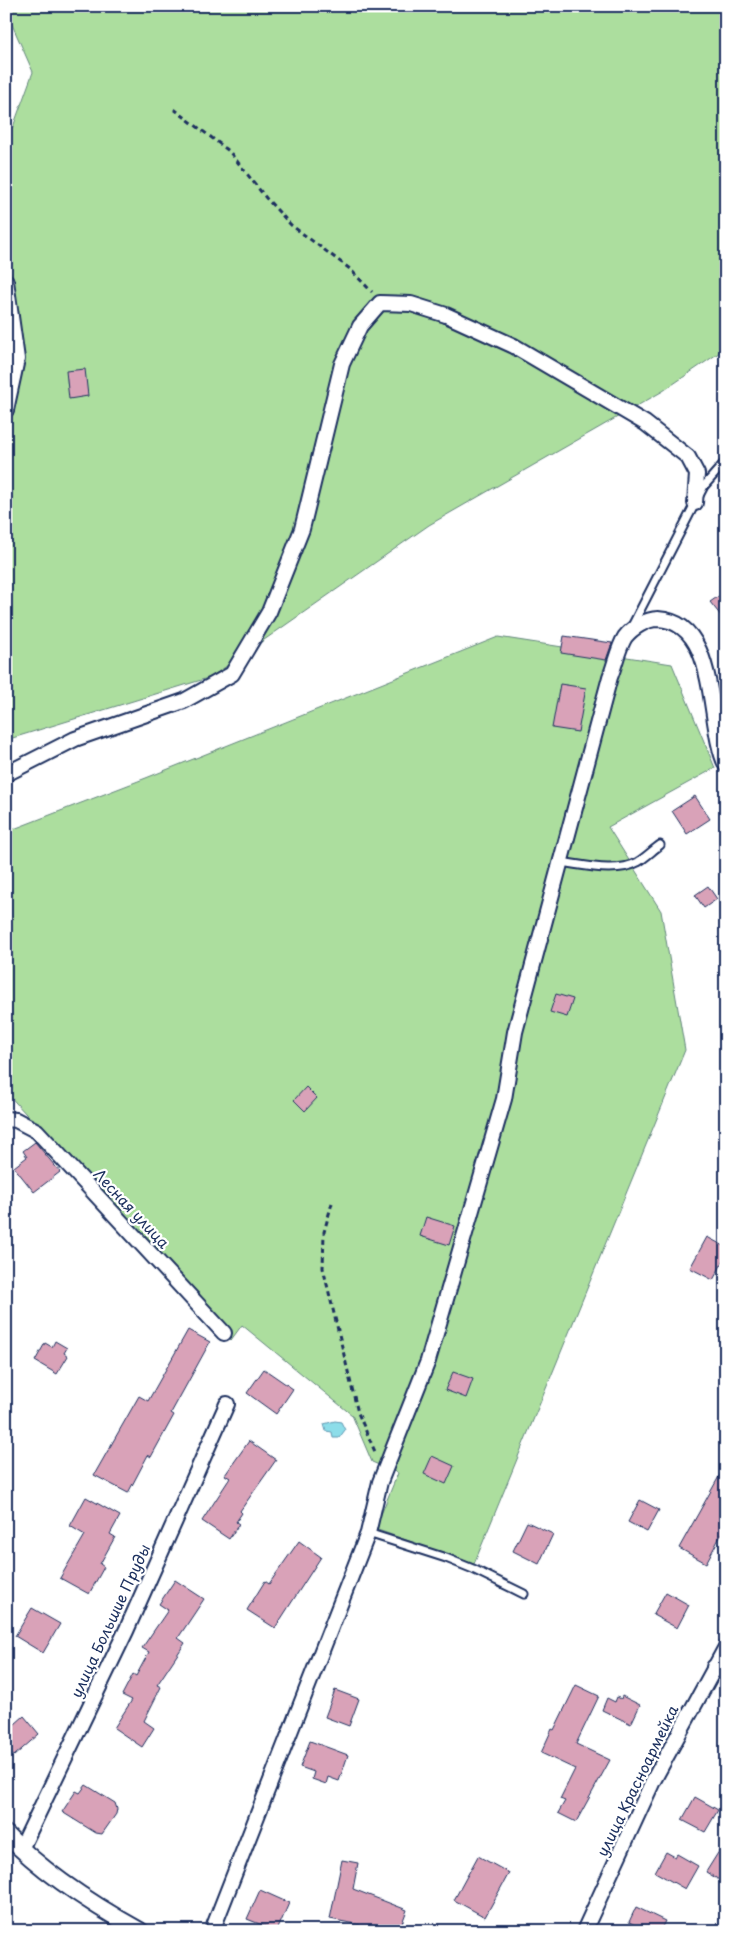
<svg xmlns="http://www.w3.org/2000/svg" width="732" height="1937" font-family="'Playpen Sans',sans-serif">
  <rect width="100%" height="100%" fill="#fff"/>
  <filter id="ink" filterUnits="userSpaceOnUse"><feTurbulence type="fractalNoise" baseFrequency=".02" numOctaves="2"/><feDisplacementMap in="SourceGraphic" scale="10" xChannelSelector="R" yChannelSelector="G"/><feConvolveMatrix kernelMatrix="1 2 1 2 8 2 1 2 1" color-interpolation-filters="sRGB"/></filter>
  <g filter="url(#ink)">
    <g fill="#acde9e" stroke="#64867e">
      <polygon points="6,6 726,6 726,348 663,391 429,525 211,677 6,740 6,414 17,359 6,280 6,134 13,127 33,72 6,11"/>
      <polygon points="498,637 672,664 715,768 608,827 661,911 685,1050 474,1564 375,1529 398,1473 372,1462 352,1415 242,1325 231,1340 6,1092 6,832 146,778"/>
    </g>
    <polygon fill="#8ddde9" stroke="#5f97b1" points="335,1421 341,1422 345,1430 339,1438 333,1438 332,1432 326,1431 324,1424"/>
    <g fill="#d9a2b8" stroke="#1b2f5e">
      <polygon points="85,369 88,396 69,399 66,371"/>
      <polygon points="726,591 726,622 710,602"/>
      <polygon points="564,636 612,643 606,660 561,653"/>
      <polygon points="560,684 586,688 578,732 552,728"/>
      <polygon points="695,796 710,819 687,834 672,811"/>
      <polygon points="708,886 717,899 704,908 695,895"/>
      <polygon points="556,994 573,999 567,1017 550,1012"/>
      <polygon points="306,1087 317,1098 305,1111 294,1100"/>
      <polygon points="35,1142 60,1172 34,1192 14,1167 27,1157 23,1151"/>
      <polygon points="426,1217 455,1226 449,1245 420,1236"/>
      <polygon points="707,1237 726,1247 726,1256 713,1280 690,1268"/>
      <polygon points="188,1330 210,1342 171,1413 174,1415 151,1457 148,1455 128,1493 94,1475 139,1396 148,1401"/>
      <polygon points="55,1341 67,1348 64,1353 68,1356 57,1374 35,1361 45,1343 52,1347"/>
      <polygon points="264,1369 293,1389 276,1414 247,1393"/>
      <polygon points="453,1372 473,1379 466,1398 445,1390"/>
      <polygon points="249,1441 276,1460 240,1511 242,1513 236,1522 239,1524 229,1539 202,1521 230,1478 225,1475"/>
      <polygon points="432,1456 454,1466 446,1484 424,1474"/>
      <polygon points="726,1464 726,1535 722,1533 706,1563 679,1548"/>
      <polygon points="86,1497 120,1516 110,1534 115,1537 100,1564 104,1567 89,1594 60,1578 85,1535 70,1526"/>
      <polygon points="640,1500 659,1510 647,1532 628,1522"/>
      <polygon points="527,1522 553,1534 539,1564 513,1551"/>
      <polygon points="299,1541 321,1557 275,1628 247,1610 265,1581 269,1584"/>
      <polygon points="175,1580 204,1599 178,1638 185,1643 157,1685 161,1687 144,1721 154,1728 142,1747 114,1728 132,1700 122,1695 133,1674 136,1676 149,1652 142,1648 168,1610 159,1604"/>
      <polygon points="666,1592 689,1605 677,1628 653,1615"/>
      <polygon points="32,1608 60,1624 43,1653 15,1636"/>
      <polygon points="576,1685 599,1696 576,1744 610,1760 576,1822 558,1813 565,1801 560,1799 575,1769 541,1753 552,1729 554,1730"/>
      <polygon points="335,1690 359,1699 349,1726 325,1717"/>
      <polygon points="622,1696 640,1705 631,1724 602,1710 607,1698 615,1702 617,1697 621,1699"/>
      <polygon points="24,1716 39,1734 14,1756 6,1748 6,1732"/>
      <polygon points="310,1741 348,1755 339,1781 328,1777 326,1784 312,1779 314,1772 300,1767"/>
      <polygon points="86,1785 115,1803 117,1809 116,1814 102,1834 96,1833 62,1812 76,1791 80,1793"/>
      <polygon points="695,1797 718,1810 705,1832 682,1820"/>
      <polygon points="726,1840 726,1884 706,1872"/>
      <polygon points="666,1852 675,1857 677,1854 698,1866 685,1889 655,1872"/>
      <polygon points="478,1856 509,1873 485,1917 454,1900"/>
      <polygon points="342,1860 358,1863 353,1889 407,1910 399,1931 357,1931 360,1925 330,1919"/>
      <polygon points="260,1890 289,1903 277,1931 247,1919"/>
      <polygon points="636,1907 665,1921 660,1931 637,1931 639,1927 629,1922"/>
    </g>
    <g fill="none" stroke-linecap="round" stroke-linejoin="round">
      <defs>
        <g id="service">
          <polyline points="632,626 704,486 726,461"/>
          <path d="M560,862C584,865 616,874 638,862C646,857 653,850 660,845"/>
          <polyline points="368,1533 446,1558 473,1569 524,1594"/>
        </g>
        <g id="minor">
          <polyline points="6,281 17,359 6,410"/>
          <polyline points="6,774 75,739 184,701 232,674 269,612 302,529 342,364 360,326 380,303 411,304 446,315 514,346 645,423 688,457 697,474 695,503"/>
          <polyline points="6,1119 16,1120 37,1131 224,1333"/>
          <polyline points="714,1667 726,1672"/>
          <polyline points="21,1849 126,1631 227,1404"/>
          <path d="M212,1931L368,1533L380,1482L428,1361L504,1099L515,1032L610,677C615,665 618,648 625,637C632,628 646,619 658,619C720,622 706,726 726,765"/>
          <polyline points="584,1931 653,1781 726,1647"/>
        </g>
        <path id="tertiary" d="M6,1834C41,1871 95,1906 140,1931"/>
      </defs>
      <use href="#service" stroke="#1b2f5e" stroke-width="11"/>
      <use href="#minor" stroke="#1b2f5e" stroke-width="18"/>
      <use href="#tertiary" stroke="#1b2f5e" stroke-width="20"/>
      <g stroke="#1b2f5e" stroke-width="3" stroke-dasharray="5 4" stroke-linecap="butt">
        <polyline points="174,109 229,151 266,198 291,225 350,269 372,292"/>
        <polyline points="332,1203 324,1232 323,1268 358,1413 376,1454"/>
      </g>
      <use href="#service" stroke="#fff" stroke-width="7"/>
      <use href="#minor" stroke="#fff" stroke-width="14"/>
      <use href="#tertiary" stroke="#fff" stroke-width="16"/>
    </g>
  </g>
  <g text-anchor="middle" stroke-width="4.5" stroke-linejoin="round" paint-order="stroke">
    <g font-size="15" fill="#1b2f5e" stroke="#fff">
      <text transform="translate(131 1209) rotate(47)" y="5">Лесная улица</text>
      <text transform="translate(111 1621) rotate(-65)" y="5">улица Большие Пруды</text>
      <text transform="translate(638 1781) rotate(-64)" y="5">улица Красноармейка</text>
    </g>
  </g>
  <rect width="732" height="1937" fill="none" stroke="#fff" stroke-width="25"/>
  <rect x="12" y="12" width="707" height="1912" fill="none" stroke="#1b2f5e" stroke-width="2" filter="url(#ink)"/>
</svg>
